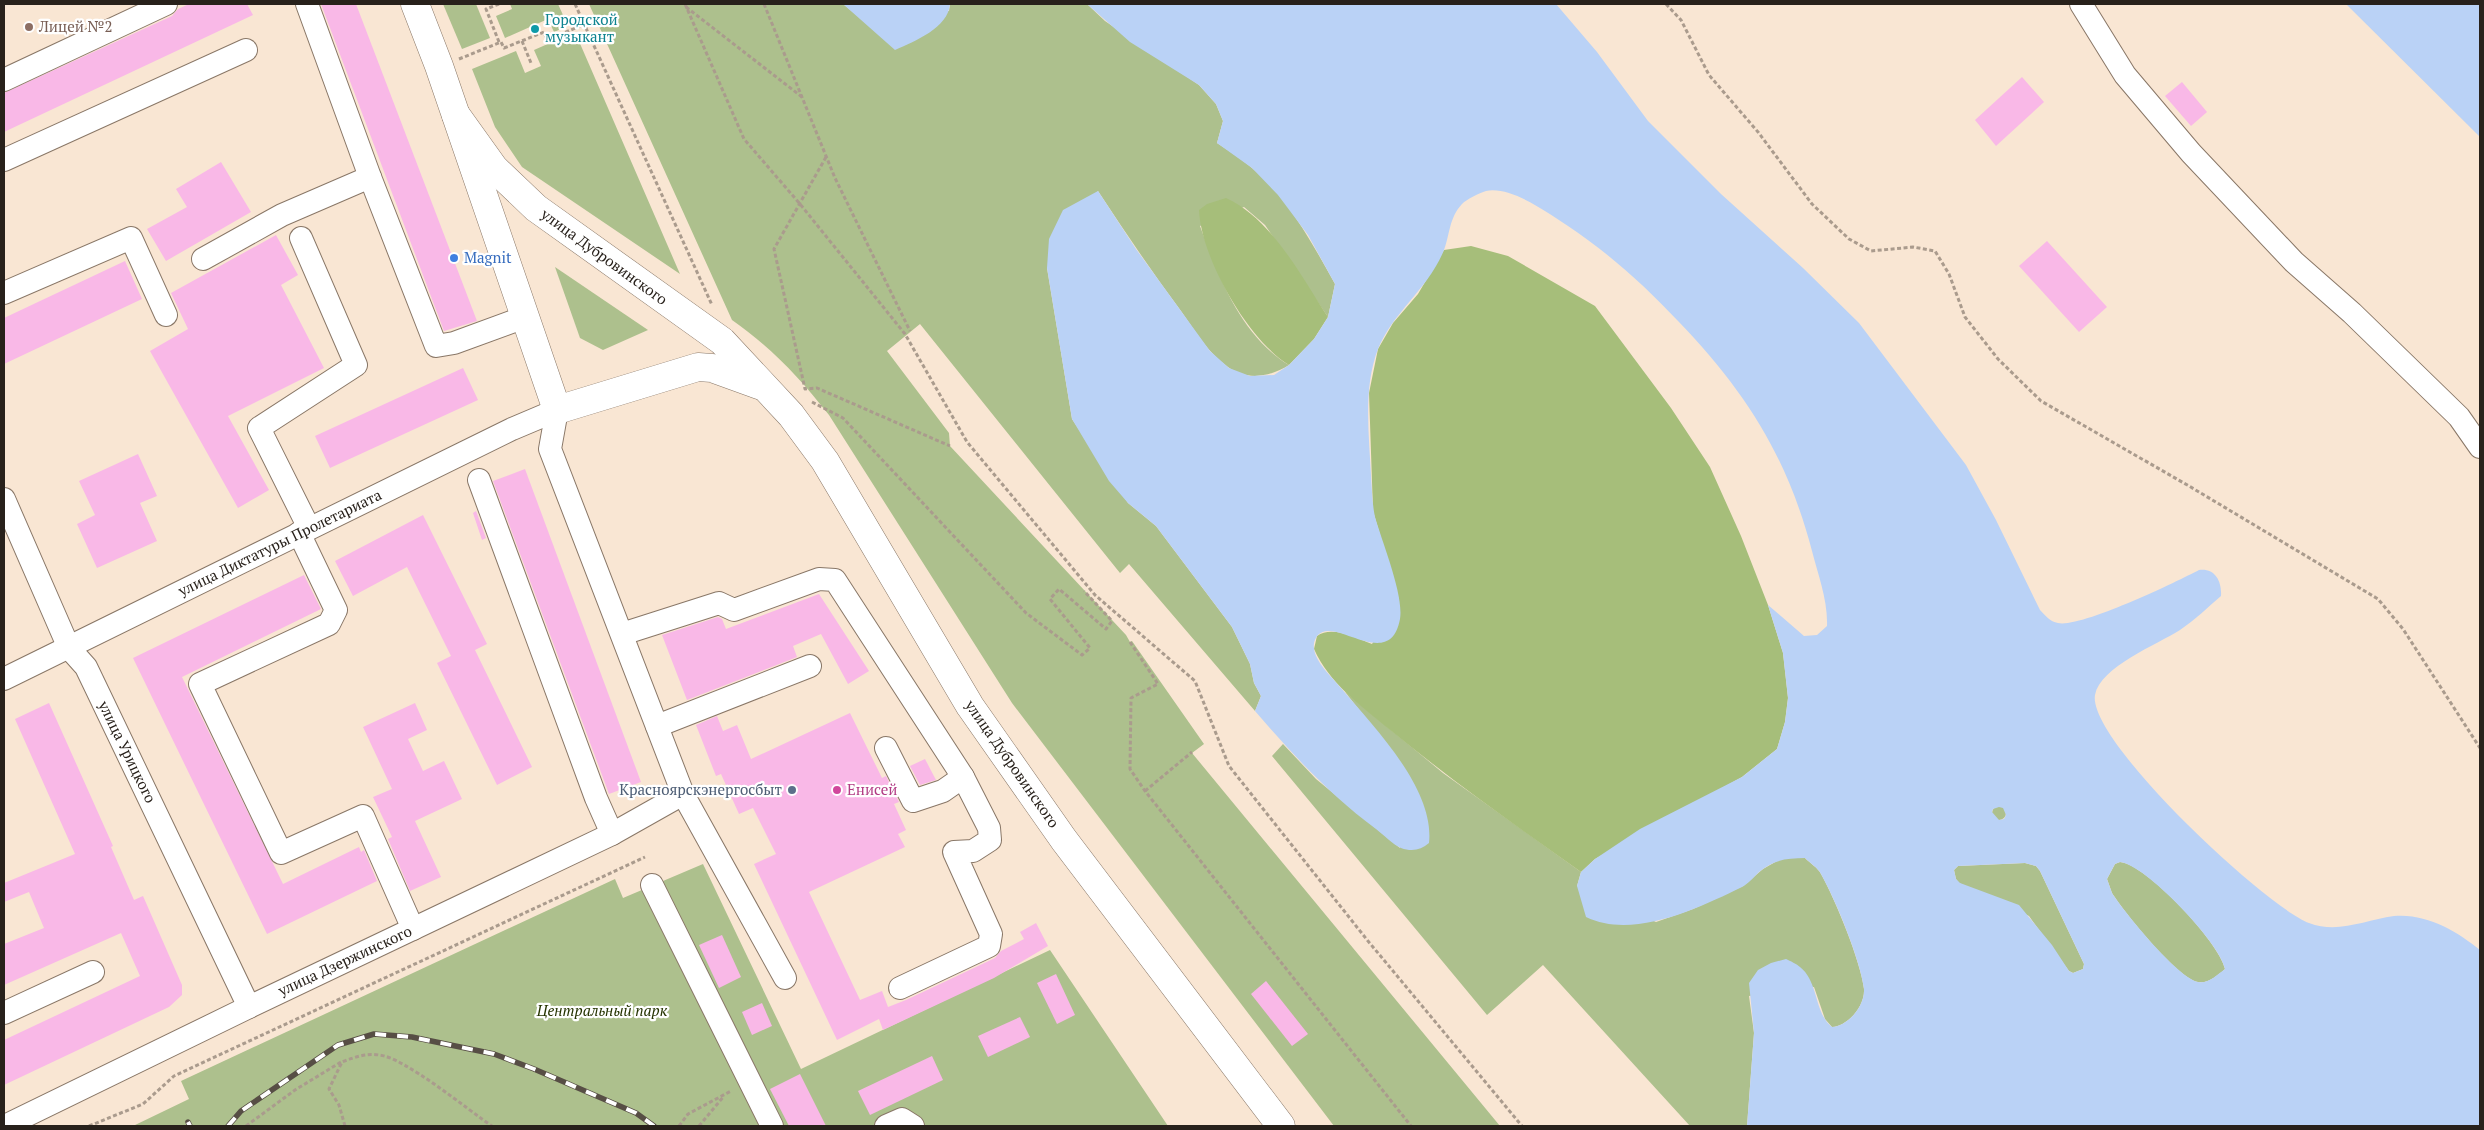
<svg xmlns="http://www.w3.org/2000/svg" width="2484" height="1130" font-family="'PT Serif',serif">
  <rect width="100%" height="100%" fill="#f9e6d3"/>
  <g fill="#adc08d">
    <polygon points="443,4 476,4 490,38 462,49"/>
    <polygon points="510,4 558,4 568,26 554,32 548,19 505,38 496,16 512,9"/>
    <path d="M589,4H843L859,17L949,11L950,4H1087L1105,21L1199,85L1216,104L1223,121L1217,143C1229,151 1242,159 1252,168C1289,199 1312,243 1335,284L1328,317L1265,225L1244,207L1200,226C1218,276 1241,336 1289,365C1270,377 1247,381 1228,367C1208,353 1195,331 1181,311C1152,272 1125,232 1098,191L1047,268L1072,419L1128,503L1156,526L1232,627L1250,664L1254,683L1261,696L1255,711L1129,564L1120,573L920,324L887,351L949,433L950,446L1126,635L1130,642L1132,641L1204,744L1192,753L1500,1126H1334L1012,703L829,415C798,376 773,349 732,320Z"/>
    <polygon points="575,32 680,274 522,167 495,127 472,69 516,51 525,73 541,66 534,50"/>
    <polygon points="555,267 648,330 603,350 580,338"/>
    <path d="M1345,692L1443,773L1581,872L1577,886L1656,922L1693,909L1743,886L1763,869L1782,858H1805C1810,863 1818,868 1821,874C1835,899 1861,962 1864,989C1865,1006 1848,1026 1832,1027L1825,1019L1814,987L1749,996L1754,1033L1747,1126H1690L1543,965L1487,1015L1272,756L1283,744L1316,779L1400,848L1399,760Z"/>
    <circle cx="1999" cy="813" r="7"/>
    <path d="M2120,862C2146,864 2220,943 2225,969C2218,975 2208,984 2198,982C2178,979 2124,912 2112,893L2107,879L2115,864Z"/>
    <polygon points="2025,863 2036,866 2040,871 2084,964 2083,969 2073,973 2069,971 2029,916 1959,883 1956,879 1954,870 1958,866"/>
    <polygon points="703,864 801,1069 1050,950 1168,1126 133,1126 189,1099 181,1081 615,879 623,898"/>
  </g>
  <g fill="#a6be7a">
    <path d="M1226,198C1273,220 1300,275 1328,317L1314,339L1289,365C1248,340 1201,258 1199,210L1207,204Z"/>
    <path d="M1471,246L1508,256L1595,306L1671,408L1710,467L1741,536L1768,605L1783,653L1788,698L1785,722L1777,749L1742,777L1595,859L1581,872C1516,826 1451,780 1389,729C1361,706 1329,683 1314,649L1317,636C1332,625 1356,638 1372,644L1399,600L1373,511L1369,393L1378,349L1393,323L1418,294L1444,250Z"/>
  </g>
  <g fill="#bad2f6" fill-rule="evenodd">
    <path d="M843,4H950C948,28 915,41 895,50Z"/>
    <path d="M1087,4H1556L1597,52L1648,121L1721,194L1803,268L1859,323L1966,465L1996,520L2040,610C2045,615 2050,622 2058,623C2081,628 2176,582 2199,570C2215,568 2222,581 2221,596C2208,607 2195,620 2180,630C2158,644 2100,667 2095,695C2087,740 2266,907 2309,923C2338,934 2365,920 2394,916C2426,913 2457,931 2480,950V1126H1747L1754,1033L1749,983L1758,970L1771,963L1786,959C1790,961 1797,964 1800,967C1819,982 1814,1013 1832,1027C1848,1026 1865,1006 1864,989C1860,959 1836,901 1821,874C1818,868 1810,863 1805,858C1787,858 1773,860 1759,872C1754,877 1748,884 1742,887C1699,908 1633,940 1586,917L1577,886L1581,872L1595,859L1640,829L1742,777L1777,749L1785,722L1788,698L1783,653L1768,605L1804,636L1817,635L1827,626C1828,600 1818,575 1812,551C1787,456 1746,392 1679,322C1645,286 1610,254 1568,226C1547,212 1511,186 1486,191C1479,193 1467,199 1462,204C1449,218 1450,234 1444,250C1429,288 1393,312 1378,349C1363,388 1369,434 1371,475C1372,489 1372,503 1375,517C1382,542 1404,595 1400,619C1390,673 1335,616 1318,635C1315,638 1313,644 1314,648C1315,662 1332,677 1341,688C1374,727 1435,789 1429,843C1421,850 1412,852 1401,848C1392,844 1384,835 1376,829C1330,795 1292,754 1255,711L1261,696L1254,683L1250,664L1232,627L1156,526L1128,503L1109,481L1072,419L1047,268L1049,239L1063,210L1098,191L1136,249L1210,351L1229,368L1250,376L1274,375L1289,365L1314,339L1328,317L1335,284L1308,235L1278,195L1252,168L1217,143L1223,121L1216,104L1199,85L1130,42ZM1999,807L2003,808L2006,815L2004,819L1999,820L1992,812L1993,809ZM2120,862C2145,864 2221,944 2225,969C2217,975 2208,984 2198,982C2178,978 2124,912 2112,893L2107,879L2115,864ZM2025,863L2036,866L2040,871L2084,964L2083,969L2073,973L2069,971L2052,945L2019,905L1960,883L1956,879L1954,870L1958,866Z"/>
    <polygon points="2346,4 2480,4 2480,137"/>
  </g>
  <g fill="#f9b8e7">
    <polygon points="189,4 247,4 253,15 4,132 4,93 172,16 178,9"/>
    <polygon points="321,4 356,4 477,321 444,331"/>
    <polygon points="2022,77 2044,102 1996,146 1975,120"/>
    <polygon points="2182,82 2207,112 2191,126 2165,96"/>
    <polygon points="221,162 251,212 166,261 147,229 187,207 176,189"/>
    <polygon points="276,235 298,275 281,285 324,368 228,416 269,490 238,508 150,351 188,329 171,293"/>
    <polygon points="2047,241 2107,307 2079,332 2019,266"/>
    <polygon points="125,261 142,299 4,364 4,318"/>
    <polygon points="463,368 478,400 330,468 315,436"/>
    <polygon points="138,454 157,496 140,503 157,541 97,568 77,524 95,515 79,481"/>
    <polygon points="525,469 641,782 609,794 493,481"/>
    <polygon points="476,511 486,538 482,540 473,513"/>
    <polygon points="423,515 487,644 475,650 532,767 497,785 437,663 451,656 407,567 353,596 335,561"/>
    <polygon points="304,575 321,609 182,677 283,884 359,847 361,852 364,850 377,881 267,934 133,658"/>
    <polygon points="819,594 869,671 848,684 821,634 793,646 797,657 687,700 662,635 718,617 722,619 726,629"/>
    <polygon points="49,703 113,846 111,847 134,900 143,896 182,985 182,995 169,1007 4,1085 4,1040 140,976 121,933 4,985 4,944 44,928 29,892 4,902 4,883 75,854 15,719"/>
    <polygon points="415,703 427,730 408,739 423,771 444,761 462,799 415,821 441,877 410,891 388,839 392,837 373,797 392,789 363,727"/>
    <polygon points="850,713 882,778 886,776 899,802 894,804 906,830 898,834 905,847 809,892 860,1000 882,991 888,1007 906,1000 995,958 1001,951 1024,939 1020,932 1036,923 1048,946 994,978 883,1030 879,1019 837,1040 754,864 776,854 753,808 739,814 721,774 716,776 696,725 717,716 723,731 737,725 751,759"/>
    <polygon points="925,759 936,780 920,785 910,766"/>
    <polygon points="722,935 741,977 719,988 699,945"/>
    <polygon points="1056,974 1075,1015 1057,1024 1037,983"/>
    <polygon points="1266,981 1308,1034 1292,1046 1251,994"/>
    <polygon points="762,1003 772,1026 752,1035 742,1012"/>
    <polygon points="1020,1017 1030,1037 988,1057 978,1036"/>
    <polygon points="932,1056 943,1080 870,1115 858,1091"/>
    <polygon points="800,1074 826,1126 789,1126 770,1089"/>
  </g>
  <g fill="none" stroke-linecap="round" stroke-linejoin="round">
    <defs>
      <g id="minor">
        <polyline points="307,4 370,177 436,346 454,343 525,317"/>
        <polyline points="2081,4 2125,75 2191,153 2294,262 2352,313 2459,417 2480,447"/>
        <polyline points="4,80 166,4"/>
        <polyline points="4,160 246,50"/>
        <polyline points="301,238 356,365 259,428 309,528"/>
        <polyline points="203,259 282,215 370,177"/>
        <polyline points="4,293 131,238 166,315"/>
        <polyline points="557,410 550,449 683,794 785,978"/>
        <polyline points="479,480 596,798 612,834"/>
        <polyline points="4,499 69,648 86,667 249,1007"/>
        <polyline points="299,533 336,610 329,624 200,684 281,853 363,816 413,929"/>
        <polyline points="622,634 719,603 734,610 819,579 835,580 963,777 943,791 913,801 886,748"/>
        <polyline points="4,679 512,429 557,410"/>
        <polyline points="657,726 810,666"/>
        <polyline points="652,885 772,1126"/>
        <polyline points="900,988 989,946 991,934 954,852 973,851 990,840 989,828 963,777"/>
        <polyline points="4,1013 93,972"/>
        <polyline points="5,1126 249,1007 612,834 683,794"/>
        <polyline points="886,1126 902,1119 913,1126"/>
      </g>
      <g id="major">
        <polyline points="415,4 439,66 557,410 698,367 712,368 759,385"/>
        <polyline points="456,115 494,168 536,208 722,341 791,415 825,461 970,706 1064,840 1281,1126"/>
      </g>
    </defs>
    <use href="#minor" stroke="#897767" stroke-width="24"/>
    <use href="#major" stroke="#897767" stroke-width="29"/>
    <g stroke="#aa9b8d" stroke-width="3" stroke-dasharray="4 2.5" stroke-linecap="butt">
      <polyline points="575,4 712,305"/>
      <polyline points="685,4 744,139 800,204 905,334 967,442 1095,595 1195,681 1229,766 1368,941 1522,1126"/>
      <polyline points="764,4 835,178 910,331"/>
      <polyline points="1666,4 1681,20 1709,75 1758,132 1812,204 1849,239 1871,251 1913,247 1935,251 1949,274 1965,317 1998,359 2041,401 2189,486 2378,599 2403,629 2480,748"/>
      <polyline points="686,7 802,97"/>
      <polyline points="522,41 531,63"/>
      <polyline points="499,42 486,9 499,4"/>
      <polyline points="459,59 501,42 504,48 544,32 547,40 585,24"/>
      <polyline points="826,157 774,249 805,389 817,388 950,446"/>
      <polyline points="812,402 843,418 1026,613 1082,655 1090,648 1050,599 1059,589 1106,629 1112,621 1084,591"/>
      <polyline points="1130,642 1158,684 1131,698 1130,769 1145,791 1411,1126"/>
      <polyline points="1145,791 1192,752"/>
      <polyline points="89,1126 143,1104 174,1076 645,857"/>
      <polyline points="246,1126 295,1090 341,1062"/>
      <path d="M345,1126L339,1105L329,1089L342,1062C355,1057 366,1053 379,1055C404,1057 468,1110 492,1126"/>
      <polyline points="679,1126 688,1114 731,1091"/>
      <polyline points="699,1126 724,1096"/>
    </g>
    <use href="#minor" stroke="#fff" stroke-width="22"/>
    <use href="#major" stroke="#fff" stroke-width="28"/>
    <defs>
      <g id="rail">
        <polyline points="188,1122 190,1126"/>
        <polyline points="228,1126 241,1111 338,1045 374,1034 412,1037 494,1054 534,1069 636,1113 654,1126"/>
      </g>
    </defs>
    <use href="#rail" stroke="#574e45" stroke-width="5.5"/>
    <use href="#rail" stroke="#fff" stroke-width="4" stroke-dasharray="11" stroke-linecap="butt"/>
  </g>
  <circle fill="#8d6e63" stroke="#fff" stroke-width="2" cx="29" cy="27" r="5"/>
  <circle fill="#0f9aa8" stroke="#fff" stroke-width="2" cx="535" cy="29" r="5"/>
  <circle fill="#3f7fe0" stroke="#fff" stroke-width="2" cx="454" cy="258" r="5"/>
  <circle fill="#5c6f8a" stroke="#fff" stroke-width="2" cx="792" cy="790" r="5"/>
  <circle fill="#d1479c" stroke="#fff" stroke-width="2" cx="837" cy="790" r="5"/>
  <g text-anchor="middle" stroke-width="4.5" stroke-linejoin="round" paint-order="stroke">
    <g font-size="15" fill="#0d838f" stroke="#fff" text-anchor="start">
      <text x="545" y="25">Городской<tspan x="545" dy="17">музыкант</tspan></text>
    </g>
    <g font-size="15" fill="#785e54" stroke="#fff" text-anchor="start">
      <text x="39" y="32">Лицей №2</text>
    </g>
    <g font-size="15" fill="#28211b" stroke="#fff">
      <text transform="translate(604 257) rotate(36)" y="5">улица Дубровинского</text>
      <text transform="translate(280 543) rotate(-26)" y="5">улица Диктатуры Пролетариата</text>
      <text transform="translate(127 752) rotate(64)" y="5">улица Урицкого</text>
      <text transform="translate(1012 764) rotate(55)" y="5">улица Дубровинского</text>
      <text transform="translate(345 961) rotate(-25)" y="5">улица Дзержинского</text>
    </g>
    <g font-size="15" fill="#366cbe" stroke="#fff" text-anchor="start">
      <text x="464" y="263">Magnit</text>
    </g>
    <g font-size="15" fill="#4e5e75" stroke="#fff" text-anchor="end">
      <text x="782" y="795">Красноярскэнергосбыт</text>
    </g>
    <g font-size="15" fill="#b23c85" stroke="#fff" text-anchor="start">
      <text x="847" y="795">Енисей</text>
    </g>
    <g font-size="15" font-style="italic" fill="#253300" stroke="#fff">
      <text x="602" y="1016">Центральный парк</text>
    </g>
  </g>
  <rect width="2484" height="1130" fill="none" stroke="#28211b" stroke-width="10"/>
</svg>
